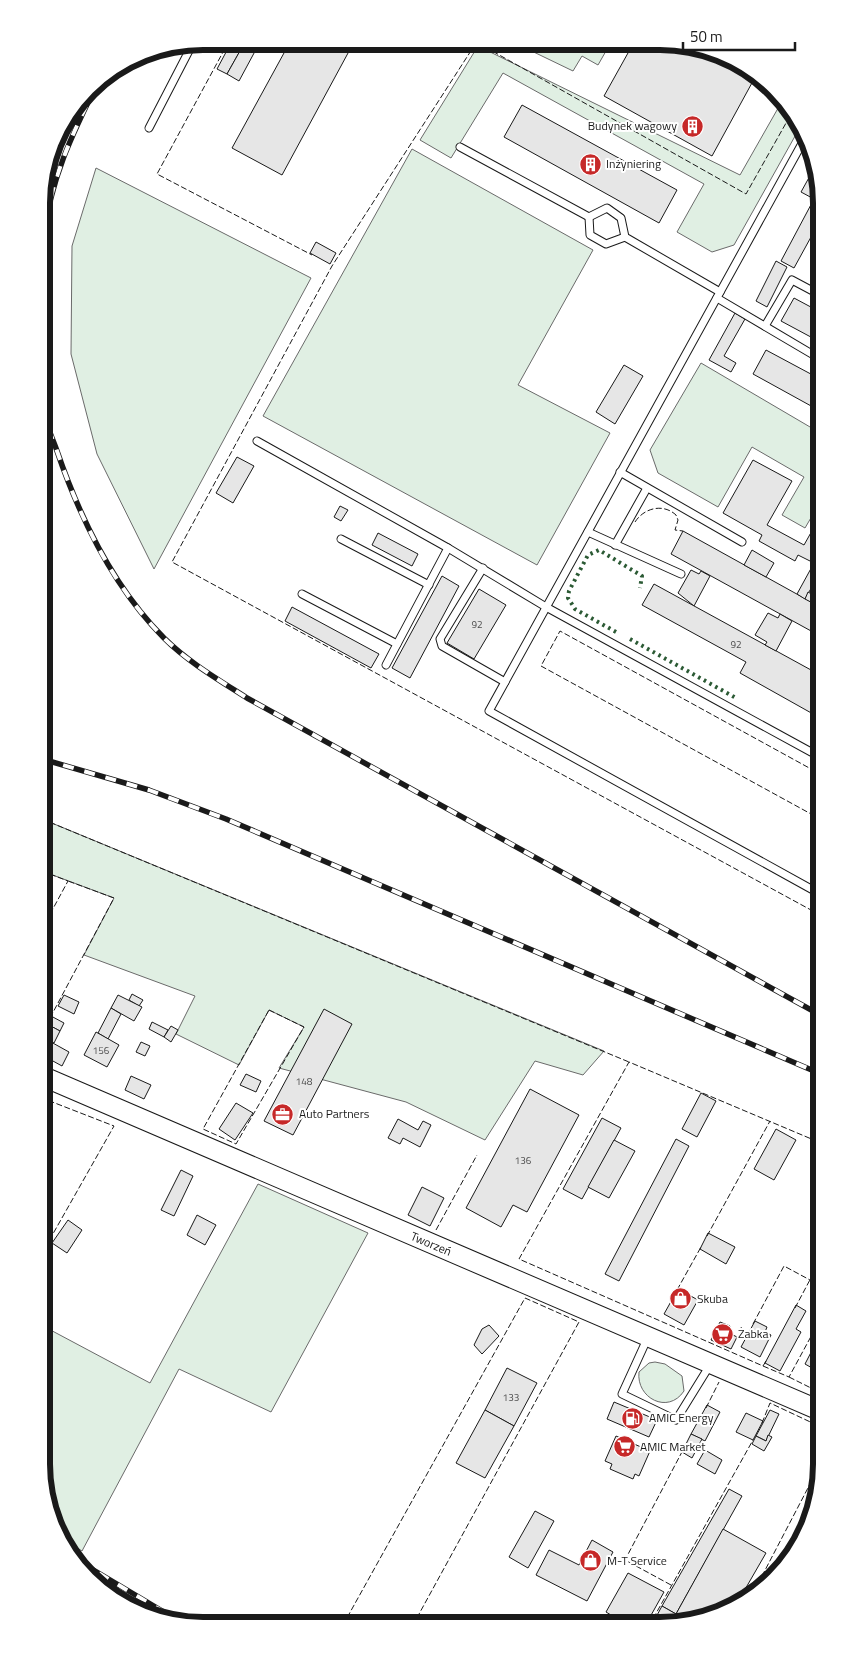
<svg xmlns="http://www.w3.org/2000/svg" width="863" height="1667" font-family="'Titillium Web',sans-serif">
  <rect width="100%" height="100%" fill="#fff"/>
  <g fill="#e0efe3" stroke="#6a6a6a">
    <polygon points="515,43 610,44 598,65 582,56 573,71"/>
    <polygon points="478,46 740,175 781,103 799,129 734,245 712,252 677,232 704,184 503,73 451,158 420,140"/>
    <polygon points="412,149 593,250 518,385 610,433 537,565 263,416"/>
    <polygon points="96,168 311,278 154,569 97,454 71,354 72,246"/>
    <polygon points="701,363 822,434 822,499 805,528 782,515 804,477 752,447 718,507 658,473 650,450"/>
    <polygon points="42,819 604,1051 583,1075 535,1061 485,1140 406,1102 279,1068 304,1027 269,1010 239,1065 176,1034 195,996 84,955 114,898 42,871"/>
    <path d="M258,1184L368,1233L271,1412L179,1369L82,1551C69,1543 54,1530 49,1514C34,1462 41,1384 41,1329L43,1326L150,1383Z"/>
    <path d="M655,1362L665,1364L682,1376L684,1391C668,1415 636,1398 639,1372L649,1363Z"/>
  </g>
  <g fill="#e6e6e6" stroke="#1a1a1a">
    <polygon points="232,41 245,42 227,74 217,69"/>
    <polygon points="245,42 260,42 239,81 227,74"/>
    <polygon points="290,42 354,42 282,175 232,148"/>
    <polygon points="633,44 686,44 753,81 712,156 604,96"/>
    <polygon points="522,105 677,190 659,223 504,137"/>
    <polygon points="816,165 822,217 794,268 781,261 814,199 801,192"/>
    <polygon points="316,242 336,253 330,264 310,253"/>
    <polygon points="776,261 787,267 767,307 756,301"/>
    <polygon points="794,298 822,313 822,343 781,321"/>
    <polygon points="735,313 745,319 724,356 736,363 731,372 709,360"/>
    <polygon points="766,350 822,380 822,412 753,374"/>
    <polygon points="624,365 643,376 615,424 596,412"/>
    <polygon points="237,457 254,466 233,503 216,493"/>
    <polygon points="753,460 792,481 767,525 804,545 822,513 822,567 798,555 795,561 759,541 762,535 723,513"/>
    <polygon points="340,506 348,510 341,521 334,517"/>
    <polygon points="683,531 822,608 822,637 671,554"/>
    <polygon points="378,533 418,554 412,566 372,545"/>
    <polygon points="752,550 774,563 766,577 744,565"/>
    <polygon points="814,563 822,569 805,599 797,594"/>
    <polygon points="691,570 699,574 701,571 710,576 694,606 678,593"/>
    <polygon points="442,576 459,586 410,678 392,668"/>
    <polygon points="654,584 822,676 822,719 740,673 746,662 642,605"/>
    <polygon points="479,589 506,605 474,659 447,643"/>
    <polygon points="808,592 822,600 822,608 805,599"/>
    <polygon points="292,607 379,654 371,668 285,621"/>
    <polygon points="768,613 778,618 780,614 792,621 776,651 765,645 767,642 755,635"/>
    <polygon points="132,994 143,1000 139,1006 129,1000"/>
    <polygon points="64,995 79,1002 74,1014 58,1006"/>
    <polygon points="118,995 142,1007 134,1021 111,1008"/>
    <polygon points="111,1008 121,1014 108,1039 98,1033"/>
    <polygon points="324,1009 352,1024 293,1135 264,1121"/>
    <polygon points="51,1016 64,1023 60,1031 47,1024"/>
    <polygon points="152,1022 168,1030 164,1037 149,1029"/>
    <polygon points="47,1024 60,1031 54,1043 42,1037"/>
    <polygon points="171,1026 178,1030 171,1042 164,1037"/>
    <polygon points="96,1032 119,1045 107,1067 84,1055"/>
    <polygon points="42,1037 69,1052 62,1066 42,1055"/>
    <polygon points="141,1042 150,1046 145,1056 136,1052"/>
    <polygon points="246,1074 261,1081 256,1092 240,1085"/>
    <polygon points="131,1076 151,1085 144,1099 125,1090"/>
    <polygon points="530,1089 579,1115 527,1212 513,1205 501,1227 466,1208"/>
    <polygon points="701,1093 716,1101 697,1137 682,1129"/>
    <polygon points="236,1103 253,1113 235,1140 219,1129"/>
    <polygon points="602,1118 621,1128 582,1199 563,1189"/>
    <polygon points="398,1119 418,1130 423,1121 431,1125 420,1147 403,1138 400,1144 388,1138"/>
    <polygon points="776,1129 796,1140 774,1180 754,1169"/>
    <polygon points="42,1130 52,1136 42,1156"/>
    <polygon points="676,1139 689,1146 619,1281 605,1274"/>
    <polygon points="614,1140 635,1151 609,1198 588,1187"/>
    <polygon points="181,1170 193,1176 174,1216 161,1210"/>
    <polygon points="422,1187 444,1198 430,1226 408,1215"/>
    <polygon points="197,1215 216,1225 205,1245 187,1235"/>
    <polygon points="68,1220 82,1230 67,1253 52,1243"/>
    <polygon points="708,1233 735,1247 726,1264 700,1249"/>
    <polygon points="678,1289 698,1300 684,1325 664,1314"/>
    <polygon points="796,1305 806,1311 796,1329 801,1332 780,1371 765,1363"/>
    <polygon points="755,1321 767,1327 765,1332 771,1335 760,1357 741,1347"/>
    <polygon points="720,1322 730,1326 727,1332 737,1337 731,1349 711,1340"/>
    <polygon points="489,1325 499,1336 482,1354 474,1345 482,1329"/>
    <polygon points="821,1333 821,1373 805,1364"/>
    <polygon points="507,1368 537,1383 514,1426 485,1410"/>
    <polygon points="614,1402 657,1420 649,1437 607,1419"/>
    <polygon points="707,1405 720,1412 705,1441 691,1434"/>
    <polygon points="485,1410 514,1426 485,1478 456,1463"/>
    <polygon points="770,1410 779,1414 766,1441 756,1436"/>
    <polygon points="746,1413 763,1421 753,1440 736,1432"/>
    <polygon points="691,1434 702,1439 692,1458 682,1452"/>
    <polygon points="768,1435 772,1437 764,1451 752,1444 756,1436 766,1441"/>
    <polygon points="616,1436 650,1451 639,1476 635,1474 633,1479 610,1469 612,1464 605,1461"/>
    <polygon points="705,1450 722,1460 715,1474 697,1464"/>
    <polygon points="819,1485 810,1526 805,1533 797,1529"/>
    <polygon points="729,1489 742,1496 676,1614 662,1606"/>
    <polygon points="535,1511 554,1521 528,1568 509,1557"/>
    <polygon points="723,1529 766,1553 736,1605 712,1617 689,1621 676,1614"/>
    <polygon points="592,1540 613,1552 587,1601 536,1575 549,1550 579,1565"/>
    <polygon points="628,1573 664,1592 645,1626 629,1626 606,1612"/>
    <polygon points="662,1606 676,1614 689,1621 665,1625 655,1619"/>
  </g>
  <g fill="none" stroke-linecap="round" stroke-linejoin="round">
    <defs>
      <g id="lane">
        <polyline points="149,128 193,43"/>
        <polyline points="805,138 489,711 822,895"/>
        <polyline points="460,147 589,217 607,208 621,218 625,237 720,292"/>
        <polyline points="589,217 590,235 606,244 625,237"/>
        <polyline points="717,298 822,360"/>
        <polyline points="765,326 792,280 822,296"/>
        <polyline points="257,441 448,548 546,607 822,758"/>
        <polyline points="620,472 742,542"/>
        <polyline points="588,532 681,574"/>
        <polyline points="341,539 429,585"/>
        <polyline points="615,545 647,488"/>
        <polyline points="483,568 440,639 442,646 505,682"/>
        <polyline points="302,594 397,644"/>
        <polyline points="386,665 448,548"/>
        <polyline points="648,1337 622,1394 676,1420 710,1365"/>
      </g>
      <polyline id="secondary" points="42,1076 821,1411"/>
    </defs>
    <use href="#lane" stroke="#1a1a1a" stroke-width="9"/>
    <use href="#secondary" stroke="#1a1a1a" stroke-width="21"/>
    <use href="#lane" stroke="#fff" stroke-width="7"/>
    <use href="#secondary" stroke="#fff" stroke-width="19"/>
    <defs>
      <g id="rail">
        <path d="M43,241C50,180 72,134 99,80"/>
        <path d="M42,408C45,422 52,437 57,451C80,518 113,587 164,638C188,662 219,680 247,698L822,1016"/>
        <polyline points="42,759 149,790 226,819 821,1074"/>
        <polyline points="80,1562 184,1624"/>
        <polyline points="93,1581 148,1614"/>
      </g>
    </defs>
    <use href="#rail" stroke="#1a1a1a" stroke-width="5.5"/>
    <use href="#rail" stroke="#fff" stroke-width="4" stroke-dasharray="11" stroke-linecap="butt"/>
    <g stroke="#2b5a34" stroke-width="4" stroke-dasharray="2.5 4" stroke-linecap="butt">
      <polyline points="616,632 575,609 568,598 569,591 588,555 599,550 642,576 640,588"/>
      <polyline points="630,639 736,698"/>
    </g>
    <g stroke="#1a1a1a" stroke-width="1" stroke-dasharray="6 2.5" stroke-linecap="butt">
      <polyline points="229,41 157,174 312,255"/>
      <polyline points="476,43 332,266 172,562 822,916"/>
      <polyline points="478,43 746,194 790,116"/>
      <polyline points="43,194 62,139 83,98"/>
      <polyline points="42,470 51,462 42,430"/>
      <path d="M635,522C644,508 663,503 676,515L678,520L675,530L683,531"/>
      <polyline points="42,819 629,1062"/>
      <polyline points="822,820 541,666 560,631 822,775"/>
      <polyline points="42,929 68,881 42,871"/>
      <polygon points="269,1010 304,1027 236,1144 203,1129"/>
      <polyline points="50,1018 114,898 68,881"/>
      <polyline points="436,1230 477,1155"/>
      <polyline points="707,1236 770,1121"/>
      <polyline points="41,1255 114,1126 42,1098"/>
      <polyline points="677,1290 701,1247"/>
      <polyline points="795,1308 821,1259"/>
      <polyline points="753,1324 784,1266 810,1280"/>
      <polyline points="766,1361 763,1366 519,1259 629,1062 821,1143"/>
      <polyline points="763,1366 789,1377 821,1318"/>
      <polyline points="789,1377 821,1393"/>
      <polyline points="706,1408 719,1382"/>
      <polyline points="762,1423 770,1403 821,1427"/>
      <polyline points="671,1585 625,1560 683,1450"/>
      <polyline points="750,1599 821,1463"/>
      <polyline points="343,1625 525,1298 579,1322 413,1625"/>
      <polyline points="649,1626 753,1440"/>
    </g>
  </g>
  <defs>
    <symbol id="building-disc" viewBox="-11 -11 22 22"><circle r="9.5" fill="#c62828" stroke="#fff"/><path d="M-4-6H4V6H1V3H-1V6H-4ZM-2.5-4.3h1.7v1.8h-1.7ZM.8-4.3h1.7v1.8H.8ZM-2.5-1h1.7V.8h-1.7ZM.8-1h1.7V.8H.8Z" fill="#fff"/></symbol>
    <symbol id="office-disc" viewBox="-11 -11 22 22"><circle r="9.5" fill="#c62828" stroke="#fff"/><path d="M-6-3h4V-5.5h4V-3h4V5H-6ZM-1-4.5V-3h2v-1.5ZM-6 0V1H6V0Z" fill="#fff"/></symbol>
    <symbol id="shop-disc" viewBox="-11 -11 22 22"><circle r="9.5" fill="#c62828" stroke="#fff"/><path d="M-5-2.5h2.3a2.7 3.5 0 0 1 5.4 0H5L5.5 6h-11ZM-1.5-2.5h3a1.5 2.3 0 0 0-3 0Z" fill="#fff"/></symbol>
    <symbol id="supermarket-disc" viewBox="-11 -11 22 22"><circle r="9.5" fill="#c62828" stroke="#fff"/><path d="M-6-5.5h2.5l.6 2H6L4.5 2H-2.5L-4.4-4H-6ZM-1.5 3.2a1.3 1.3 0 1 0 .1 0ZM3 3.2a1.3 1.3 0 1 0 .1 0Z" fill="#fff"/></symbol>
    <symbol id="fuel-disc" viewBox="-11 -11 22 22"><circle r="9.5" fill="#c62828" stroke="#fff"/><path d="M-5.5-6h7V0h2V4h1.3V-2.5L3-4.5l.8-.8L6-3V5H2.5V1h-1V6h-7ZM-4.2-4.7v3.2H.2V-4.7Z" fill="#fff"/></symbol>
  </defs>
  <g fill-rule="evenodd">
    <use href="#building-disc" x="680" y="114" width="25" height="25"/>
    <use href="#building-disc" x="578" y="152" width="25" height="25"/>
    <use href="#office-disc" x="270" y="1102" width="25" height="25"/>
    <use href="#shop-disc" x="668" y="1286" width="25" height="25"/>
    <use href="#supermarket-disc" x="710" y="1322" width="25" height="25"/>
    <use href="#fuel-disc" x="620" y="1406" width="25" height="25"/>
    <use href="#supermarket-disc" x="612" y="1434" width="25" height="25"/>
    <use href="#shop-disc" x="578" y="1548" width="25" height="25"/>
  </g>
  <g text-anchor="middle" stroke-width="4" stroke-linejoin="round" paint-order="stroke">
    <g font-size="10" fill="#4d4d4d">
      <text x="477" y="628">92</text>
      <text x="736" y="648">92</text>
      <text x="101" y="1054">156</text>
      <text x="304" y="1085">148</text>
      <text x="523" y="1164">136</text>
      <text x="511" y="1401">133</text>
    </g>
    <g font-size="12" fill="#1a1a1a" stroke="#fff" text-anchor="start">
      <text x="677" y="130" text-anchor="end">Budynek wagowy</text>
      <text x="606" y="168">Inżyniering</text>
      <text x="299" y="1118">Auto Partners</text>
      <text x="697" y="1303">Skuba</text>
      <text x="738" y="1338">Żabka</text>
      <text x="649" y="1422">AMIC Energy</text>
      <text x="640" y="1451">AMIC Market</text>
      <text x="607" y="1565">M-T Service</text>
    </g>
    <g font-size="12" fill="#1a1a1a" stroke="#fff">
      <text transform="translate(431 1244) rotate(23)" y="4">Tworzeń</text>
    </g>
  </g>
  <path d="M0 0H863V1667H0ZM203 50H660A153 153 0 0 1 813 203V1464A153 153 0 0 1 660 1617H203A153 153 0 0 1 50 1464V203A153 153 0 0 1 203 50Z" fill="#fff" fill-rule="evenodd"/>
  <path fill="none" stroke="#1a1a1a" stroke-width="6" d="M203 50H660A153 153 0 0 1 813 203V1464A153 153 0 0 1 660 1617H203A153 153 0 0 1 50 1464V203A153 153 0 0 1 203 50Z"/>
  <path d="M683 42v8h112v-8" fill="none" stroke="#1a1a1a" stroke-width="2.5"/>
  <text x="690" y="42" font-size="15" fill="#1a1a1a" stroke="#ffffff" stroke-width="4" paint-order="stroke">50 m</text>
</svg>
